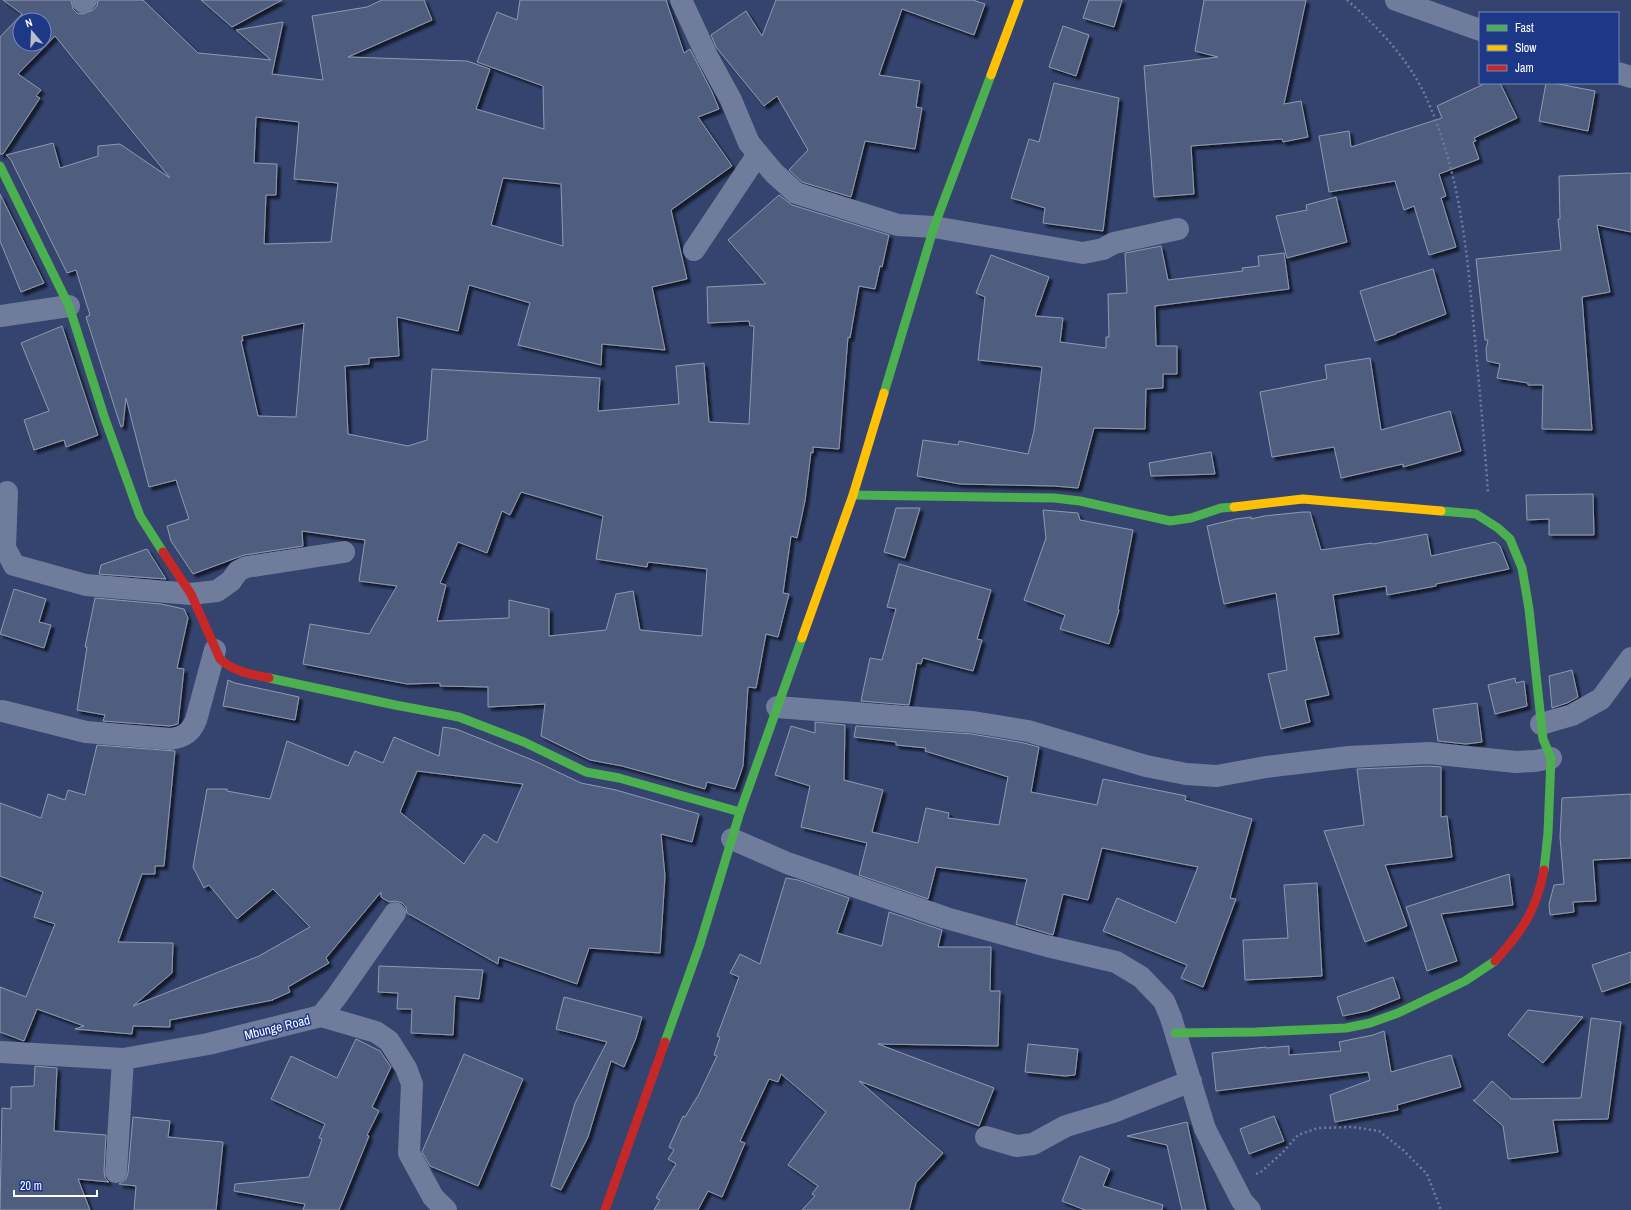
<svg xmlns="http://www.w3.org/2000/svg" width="1631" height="1210" font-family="'Archivo Narrow',sans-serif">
  <defs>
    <filter id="shadow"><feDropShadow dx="3.5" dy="3.5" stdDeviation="1" flood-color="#0009"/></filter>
  </defs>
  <rect width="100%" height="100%" fill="#34446e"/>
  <g fill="#505d7f" stroke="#8f99b2" fill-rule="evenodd" filter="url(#shadow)">
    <path d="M3,0H71L73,9L77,13L83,14L93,10L97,6L98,0H143L198,53L271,60L236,30L283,22L272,74L323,80L312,16L367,7L382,0H424L432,20L348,57L467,61L490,69L476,109L544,129L543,86L477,62L497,12L517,20L520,0H666L684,53L690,49L712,92L719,109L698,117L732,166L671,210L687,279L652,287L665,350L602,344L601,365L518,345L530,303L469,285L458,331L397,317L399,356L369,358V364L345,366L348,434L408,446L427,440L432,369L600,378L598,411L679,404L676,366L704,363L709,422L749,424L754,326H750L749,321L708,323L707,287L766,284L728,240L779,195L792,205L889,235L882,267L880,266L875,289L859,286L850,338L848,337L839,449L813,447V453L811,452L805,501L797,538L791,536L783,593L789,594L778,637L766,634L756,688L748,687L743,766L735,789L707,782L705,789L622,766L590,760L541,736L545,704L488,707V687L440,686V683L407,684L303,664L310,624L369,634L397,586L359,581L365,540L302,531L303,546L244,555L193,574L171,541L167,526L189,519L176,480L149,487L126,398L123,426L121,427L117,415L86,317L90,315L76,270L67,273L11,160L6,155L53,143L60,168L98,156V146L120,144L170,178L55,36L18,74L41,90L36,96L40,98L3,154H0V37L22,14ZM20,20H44V44H20ZM256,117L299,122L294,179L338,183L331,242L264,244L266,195H276L277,164L254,163ZM503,178L561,184L563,246L491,225ZM304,323L296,417L258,416L241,341H243L242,336ZM521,492L603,516L596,559L647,567L648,562L707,569L702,636L640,630L633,591L616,594L606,630L549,636V609L509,600V618L437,621L446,585L440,583L458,542L487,553L502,511L510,515Z"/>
    <polygon points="201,0 282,0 232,27"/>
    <polygon points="776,0 973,0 985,4 974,35 902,9 879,75 920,81 916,107 922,108 915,149 865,141 851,197 802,182 789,170 808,150 777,96 764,106 716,47 711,35 746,11 762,36"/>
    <polygon points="1089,0 1122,0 1114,27 1083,18"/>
    <polygon points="1204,0 1306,0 1284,104 1301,101 1308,137 1283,142 1282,139 1191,146 1194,194 1154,197 1144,66 1218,57 1195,51"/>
    <polygon points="1063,26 1089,35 1076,76 1049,67"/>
    <polygon points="1054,83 1119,98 1103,231 1043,223 1045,208 1011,198 1029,139 1039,142"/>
    <polygon points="1486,83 1500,83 1517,118 1474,138 1476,141 1473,142 1479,159 1439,174 1446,196 1441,198 1456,247 1429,255 1414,206 1404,210 1395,181 1329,192 1319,136 1349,131 1351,147 1442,118 1437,106"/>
    <polygon points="1546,83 1553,83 1595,91 1588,131 1539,121"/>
    <polygon points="1631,173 1631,232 1597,225 1610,292 1582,297 1592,430 1542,429 1543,385 1528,385 1528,383 1497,378 1500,364 1487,361 1486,349 1488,340 1485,340 1476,259 1561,250 1558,219 1560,219 1559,176"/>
    <polygon points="0,194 44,283 21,292 0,241"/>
    <polygon points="1336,197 1347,242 1287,258 1276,216 1307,210 1306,205"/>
    <polygon points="1161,246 1168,280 1243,271 1242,268 1259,266 1258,256 1284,253 1289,289 1155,306 1156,346 1177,346 1177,374 1163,374 1163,388 1146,389 1145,429 1094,428 1078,488 1054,486 960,484 917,476 923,440 958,445 959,441 1028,454 1034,431 1042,367 978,360 985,297 976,293 991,255 1049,277 1035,316 1063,318 1060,342 1106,348 1106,337 1109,337 1108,294 1127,293 1125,253"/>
    <polygon points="1433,269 1446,314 1396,333 1396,334 1375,341 1360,291"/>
    <polygon points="62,326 98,435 66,447 64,440 34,450 24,420 49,411 21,343"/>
    <polygon points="1370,358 1381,430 1450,411 1461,451 1403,467 1403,464 1341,478 1334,447 1272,457 1260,392 1327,379 1325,365"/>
    <polygon points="1211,452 1215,474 1151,476 1149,463"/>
    <polygon points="1593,494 1594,535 1549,535 1549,519 1527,520 1526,495"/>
    <polygon points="896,508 920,508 905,558 884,552"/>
    <polygon points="1043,510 1078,513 1080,520 1133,530 1118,609 1119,610 1109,644 1060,629 1065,615 1024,600 1046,538"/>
    <polygon points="1303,512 1310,512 1321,550 1372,543 1373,544 1427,534 1431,556 1495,542 1500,546 1509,569 1436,584 1436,586 1387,595 1386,586 1333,595 1339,634 1314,637 1329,695 1305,700 1310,722 1281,729 1268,674 1287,670 1276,593 1224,604 1207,526 1236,519 1251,517 1251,519 1264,516"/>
    <polygon points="147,549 166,579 99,574 101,565"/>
    <polygon points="899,564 991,590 977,639 982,640 973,671 923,658 921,664 917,663 909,705 861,701 870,658 882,660 896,609 887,607"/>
    <polygon points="14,589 46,599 39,622 51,625 44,648 0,634"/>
    <polygon points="95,598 161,604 184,609 188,618 177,668 184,669 178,724 170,726 103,721 105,715 77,710 87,647 85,647"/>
    <polygon points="1572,670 1578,697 1567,703 1552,708 1549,676"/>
    <polygon points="1515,678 1516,683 1524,681 1527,706 1495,714 1488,685"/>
    <polygon points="228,680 235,683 299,697 295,720 223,706"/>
    <polygon points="1477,703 1482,742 1466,744 1438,741 1433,709"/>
    <polygon points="815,722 845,725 844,780 883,790 872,832 918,843 926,808 949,813 948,818 999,825 1008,777 925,751 926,748 896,745 896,742 854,737 856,726 972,734 1024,743 1039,747 1031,792 1097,805 1103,779 1186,796 1185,800 1252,819 1230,898 1236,899 1203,987 1181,978 1187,965 1103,931 1117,898 1176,923 1198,867 1102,848 1088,900 1063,894 1053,935 1016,924 1027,879 936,867 928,899 859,875 867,843 801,827 810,786 775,775 791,726 815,733"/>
    <path d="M443,727L456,729L486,741L537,762L581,783L616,790L699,814L692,842L661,834L665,876L660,953L589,948L577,984L499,957L498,964L407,913L406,907L402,903L396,901L389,902L381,897V892L326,958L329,963L288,987L290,992L272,1000H273L170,1020V1027L133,1026L132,1034L75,1029L84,1026L37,1009L24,1041L0,1032V987L26,997L55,924L34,917L43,892L0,876V803L41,818L48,794L65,800L68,790L85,795L97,745L175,751L164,866H155V874H142L118,942L173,943L172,973L133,1006L259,956L310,927L273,889L237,919L209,885L204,888L193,867L207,789H227V791L270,799L287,741L348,766L355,751L383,763L394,737L439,756ZM417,771L523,784L497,843L484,834L464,864L400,812Z"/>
    <polygon points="1429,766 1441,767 1441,817 1447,816 1452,857 1385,865 1407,926 1365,942 1324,831 1364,825 1357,769"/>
    <polygon points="1631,794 1631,858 1593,860 1596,901 1573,902 1574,912 1550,915 1549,904 1554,885 1564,884 1560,837 1562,798"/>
    <polygon points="1509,874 1513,905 1441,914 1457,961 1427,971 1406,907"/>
    <polygon points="786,878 798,880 849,898 837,933 882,946 889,912 942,930 938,947 991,947 990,991 1000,991 998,1046 878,1044 994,1088 979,1126 859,1081 943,1153 916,1183 909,1210 802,1210 815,1196 812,1194 818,1186 788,1165 826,1112 781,1074 778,1082 769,1079 740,1141 745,1143 722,1197 708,1191 698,1210 654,1210 660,1200 656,1198 676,1164 668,1159 674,1150 669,1147 683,1116 685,1117 699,1094 717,1056 714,1055 720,1037 717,1036 739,977 730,973 740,954 760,964"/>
    <polygon points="1317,883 1322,976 1245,980 1243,940 1288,938 1284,885"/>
    <polygon points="1631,952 1631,982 1602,992 1592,965"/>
    <polygon points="379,966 483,970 479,999 455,996 453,1035 411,1033 412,1009 397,1009 398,993 378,992"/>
    <polygon points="1393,977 1400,998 1367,1011 1343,1016 1337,997"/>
    <polygon points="564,997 642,1017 636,1038 624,1067 611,1061 588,1137 561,1190 551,1186 575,1103 607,1042 556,1029"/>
    <polygon points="1528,1010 1583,1017 1543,1063 1508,1035"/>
    <polygon points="1591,1018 1621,1022 1608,1119 1553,1120 1558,1152 1508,1159 1503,1126 1473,1100 1475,1100 1492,1081 1511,1098 1510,1099 1581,1098"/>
    <polygon points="1384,1031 1391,1072 1451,1055 1461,1087 1397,1105 1398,1110 1335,1122 1330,1095 1370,1080 1368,1072 1216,1091 1212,1053 1266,1047 1266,1048 1289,1046 1289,1055 1341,1051 1339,1042 1373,1035"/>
    <polygon points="356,1039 380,1051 391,1067 372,1107 379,1111 367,1135 369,1136 339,1210 303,1210 305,1204 234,1191 235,1184 309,1177 322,1139 319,1138 325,1124 271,1099 291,1056 337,1078"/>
    <polygon points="1028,1044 1078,1049 1075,1075 1065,1076 1025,1072"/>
    <polygon points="464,1054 523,1079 478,1186 430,1166 422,1152"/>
    <polygon points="35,1066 57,1068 54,1131 106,1135 104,1171 105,1178 109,1182 78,1179 90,1210 0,1210 2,1108 11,1109 11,1087 34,1086"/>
    <polygon points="1274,1116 1284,1141 1249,1154 1240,1129"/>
    <polygon points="133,1117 170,1121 168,1137 223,1142 216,1210 134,1210 136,1186 119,1184 126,1179 128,1173"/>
    <polygon points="1187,1122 1206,1210 1182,1210 1167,1145 1127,1136"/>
    <polygon points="1080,1156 1110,1169 1103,1186 1163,1205 1162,1210 1085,1210 1062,1201"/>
  </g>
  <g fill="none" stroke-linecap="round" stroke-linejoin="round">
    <g stroke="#707c9c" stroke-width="2.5" stroke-dasharray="2 3" stroke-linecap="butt">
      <path d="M1347,0C1375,24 1408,59 1424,93C1459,167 1467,248 1474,329C1479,383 1484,437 1488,492"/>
      <polyline points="1256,1174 1262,1171 1283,1152 1298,1135 1318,1128 1353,1127 1379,1131 1403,1150 1427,1174 1441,1210"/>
    </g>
    <g stroke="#707c9c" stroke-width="22">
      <polyline points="681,0 707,56 731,100 749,143 774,173 796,193 898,225 934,227 1083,253 1103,249 1114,243 1178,229"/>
      <polyline points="1396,0 1480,30"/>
      <polyline points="83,2 86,0"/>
      <polyline points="1618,73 1631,77"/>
      <polyline points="694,250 758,154"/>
      <polyline points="0,316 69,306"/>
      <polyline points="7,492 5,548 14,565 86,585 191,594 217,591 231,581 238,571 246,567 344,552"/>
      <polyline points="777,707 973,722 1028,731 1146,766 1186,774 1217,776 1266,767 1349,757 1429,753 1516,762 1535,761 1551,758"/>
      <path d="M2,711L86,732L171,739C184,737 191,732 196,720L215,650"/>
      <polyline points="1541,724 1572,715 1601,699 1631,658"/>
      <polyline points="732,839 787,863 946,918 1047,946 1116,962 1141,977 1164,1001 1171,1018 1205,1129 1242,1201 1250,1210"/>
      <polyline points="321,1016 337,996 395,913"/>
      <polyline points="0,1052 123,1059 208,1044 321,1016 376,1032 389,1041 406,1068 412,1084 409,1153 433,1197 446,1210"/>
      <polyline points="986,1137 1016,1146 1033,1144 1066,1126 1113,1112 1191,1081"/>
      <polyline points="116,1172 123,1059"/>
    </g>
    <g stroke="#4caf50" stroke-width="9">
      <polyline points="0,166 69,306 105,419 140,516 163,552"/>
      <polyline points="884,393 934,227 991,75"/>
      <polyline points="853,495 1054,498 1080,501 1170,521 1191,518 1221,508 1234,507"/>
      <polyline points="1441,511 1476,514 1498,528 1510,539 1522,568 1529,609 1543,739 1551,758 1548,833 1544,870"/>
      <polyline points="269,678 395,705 459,717 524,742 586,772 619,778 740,812"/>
      <polyline points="1175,1033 1256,1032 1346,1028 1370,1023 1398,1013 1465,981 1495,961"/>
      <polyline points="665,1042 700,944 740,812 802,638"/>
    </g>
    <g stroke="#ffc107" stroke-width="9">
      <polyline points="991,75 1019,0"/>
      <polyline points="1234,507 1303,499 1441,511"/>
      <polyline points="802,638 853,495 884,393"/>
    </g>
    <g stroke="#c62828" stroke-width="9">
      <path d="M163,552L191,594L220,659C234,672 251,674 269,678"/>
      <path d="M1495,961C1523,930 1536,911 1544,870"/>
      <polyline points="605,1210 665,1042"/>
    </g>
  </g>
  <g text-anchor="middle" stroke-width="3" stroke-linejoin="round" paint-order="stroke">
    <g font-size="13" fill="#fff" stroke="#1c3887">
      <text transform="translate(277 1027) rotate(-14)" y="5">Mbunge Road</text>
    </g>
  </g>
  <rect x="1479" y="12" width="140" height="72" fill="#1c3887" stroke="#7788b7"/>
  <rect x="1487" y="25" width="20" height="6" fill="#4caf50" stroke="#7788b7"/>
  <text x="1515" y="32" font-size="12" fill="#ffffff">Fast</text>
  <rect x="1487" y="45" width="20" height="6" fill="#ffc107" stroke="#7788b7"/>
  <text x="1515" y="52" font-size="12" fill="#ffffff">Slow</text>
  <rect x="1487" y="65" width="20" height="6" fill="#c62828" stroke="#7788b7"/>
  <text x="1515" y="72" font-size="12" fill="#ffffff">Jam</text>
  <g transform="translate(32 32) rotate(341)"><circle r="19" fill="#1c3887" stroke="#7788b7"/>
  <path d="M0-3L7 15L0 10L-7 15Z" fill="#b8becc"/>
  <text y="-6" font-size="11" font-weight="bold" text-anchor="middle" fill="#ffffff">N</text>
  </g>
  <path d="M14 1190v6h83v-6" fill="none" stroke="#ffffff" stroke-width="2"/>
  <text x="20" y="1190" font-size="12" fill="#ffffff" stroke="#1c3887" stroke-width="3" paint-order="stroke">20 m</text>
</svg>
